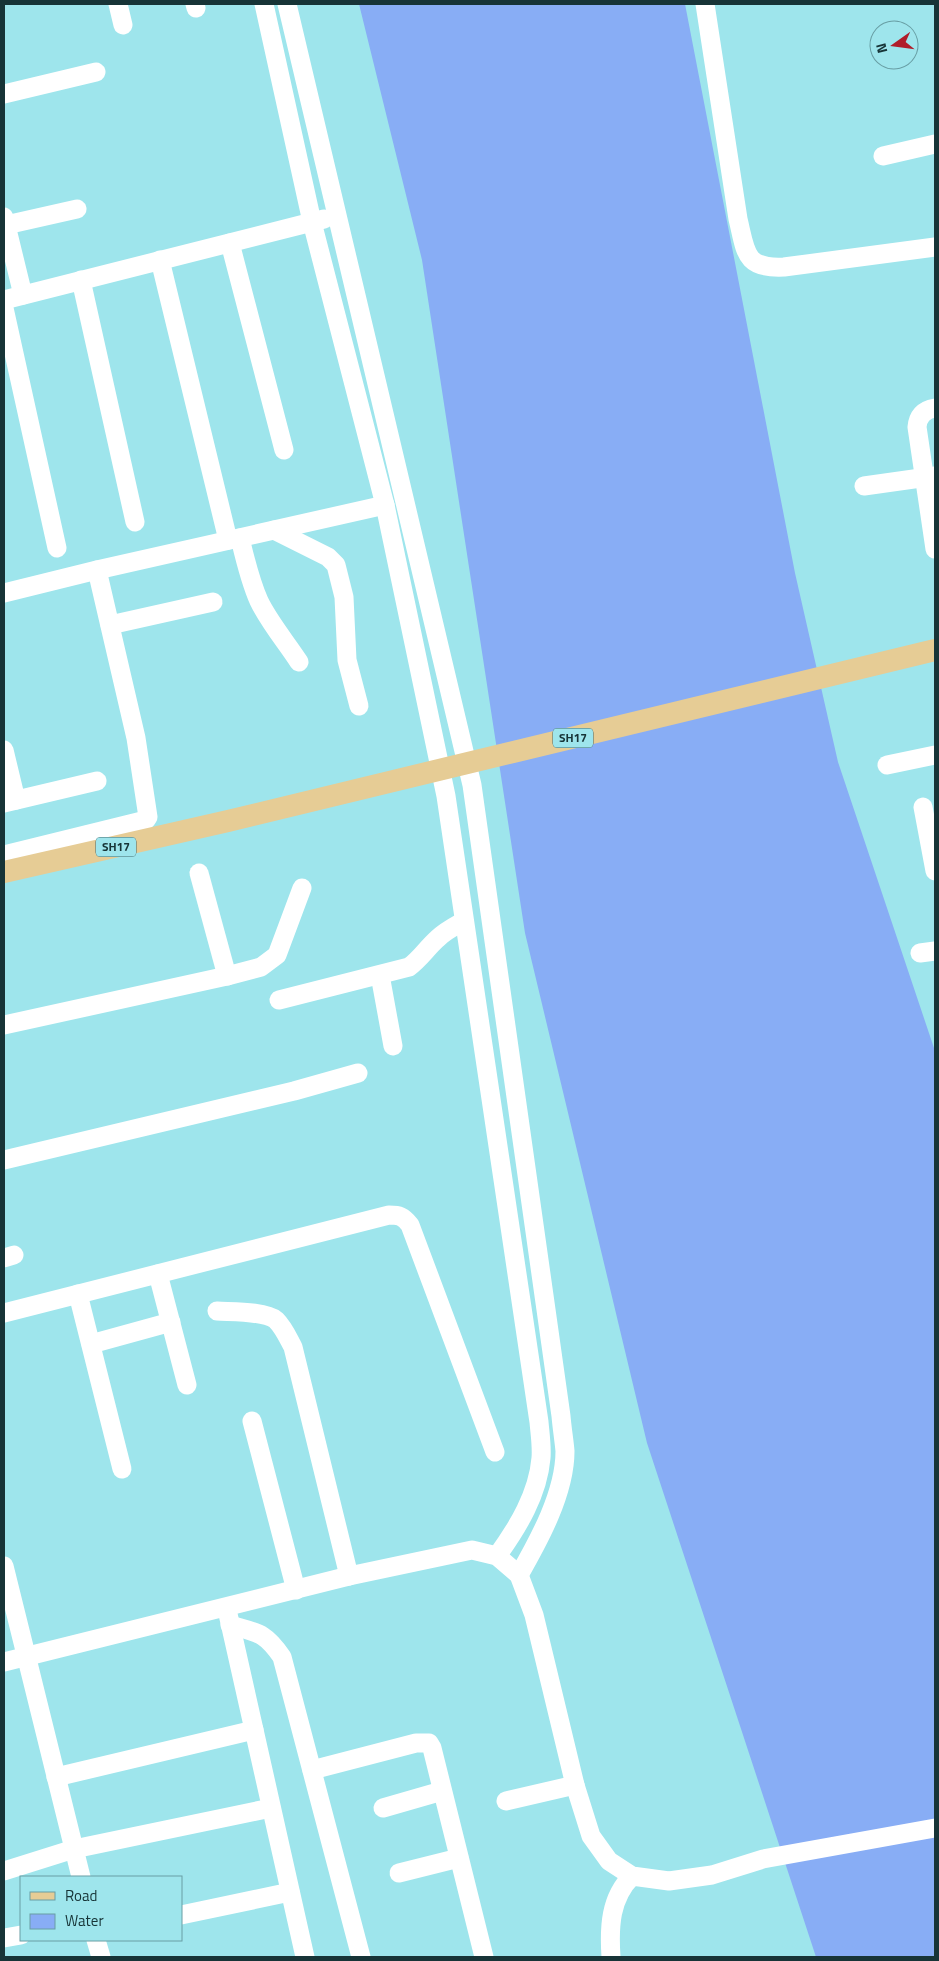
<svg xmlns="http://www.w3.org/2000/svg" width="939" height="1961" font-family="'Titillium Web',sans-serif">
  <rect width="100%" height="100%" fill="#9ee5ec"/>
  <polygon fill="#88adf5" points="359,4 685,4 795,573 838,762 935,1051 935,1957 816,1957 647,1443 525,933 422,260"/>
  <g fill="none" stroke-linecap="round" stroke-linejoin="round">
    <g stroke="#fff" stroke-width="19">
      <polyline points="118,4 123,25"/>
      <polyline points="195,4 196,8"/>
      <path d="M264,4L312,222L385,505L446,796L539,1422C540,1434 542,1446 541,1458C538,1494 518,1527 497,1556"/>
      <path d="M287,4L472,785L561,1416C562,1428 564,1440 565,1451C565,1493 539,1540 519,1575"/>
      <path d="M705,4L738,219C746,252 744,269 784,267L935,247"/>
      <polyline points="4,94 96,72"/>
      <polyline points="883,156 935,144"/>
      <polyline points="4,217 23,295"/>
      <polyline points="6,225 77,209"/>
      <polyline points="230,243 284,450"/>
      <polyline points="160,260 228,540"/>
      <polyline points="81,280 135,522"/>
      <polyline points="4,300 324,219"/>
      <polyline points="4,308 57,548"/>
      <path d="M935,408C924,410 918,416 917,427L935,549"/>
      <polyline points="864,486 935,476"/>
      <polyline points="274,530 328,557 336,565 344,597 347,660 359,706"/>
      <path d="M240,538C245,559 250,581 259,601C269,622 286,642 299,662"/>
      <polyline points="4,593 97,570 385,505"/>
      <polyline points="110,625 213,602"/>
      <polyline points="4,750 16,800"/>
      <polyline points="887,765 935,755"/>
      <polyline points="4,803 97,781"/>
      <polyline points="923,807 935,871"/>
      <polyline points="4,855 146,820 148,817 136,738 97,570"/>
      <polyline points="199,873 227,976"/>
      <polyline points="920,953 935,951"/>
      <polyline points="380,975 393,1046"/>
      <path d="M279,1000L409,967C420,959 427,948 437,939C445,931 455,926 464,921"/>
      <polyline points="4,1025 227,976 261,967 277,955 302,888"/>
      <polyline points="4,1160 294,1091 358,1073"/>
      <polyline points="4,1258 14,1255"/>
      <polyline points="158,1274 187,1385"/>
      <polyline points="78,1294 122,1469"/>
      <path d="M217,1311C232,1312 265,1311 276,1320C284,1328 288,1338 293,1347L349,1576"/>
      <path d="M4,1313L389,1215C399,1215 403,1216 410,1225L495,1452"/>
      <polyline points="91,1344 171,1322"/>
      <polyline points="252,1421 296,1590"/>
      <polyline points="4,1566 81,1877"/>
      <polyline points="228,1614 305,1957"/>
      <path d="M230,1625C258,1633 265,1632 282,1657L361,1957"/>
      <polyline points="4,1662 349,1576 472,1550 497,1556 519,1575 534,1615 575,1785 591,1836 609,1861 632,1876 669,1881 712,1875 763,1859 935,1828"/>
      <polyline points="312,1770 416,1743 429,1743 432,1748 484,1957"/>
      <polyline points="56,1777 254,1730"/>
      <polyline points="506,1801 575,1785"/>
      <polyline points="383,1808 442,1791"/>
      <polyline points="4,1871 74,1849 271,1808"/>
      <polyline points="399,1873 459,1858"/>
      <polyline points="181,1915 290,1892"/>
      <polyline points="4,1938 21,1935"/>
      <polyline points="96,1940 101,1957"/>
      <path d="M611,1957C609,1927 610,1898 632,1876"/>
    </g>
    <polyline stroke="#e6cc95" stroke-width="22" points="4,872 228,821 935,650"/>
  </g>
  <g text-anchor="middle" stroke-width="4" stroke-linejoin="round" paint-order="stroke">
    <g fill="#9ee5ec" stroke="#40696d" stroke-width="1">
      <rect x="553" y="728.5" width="40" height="19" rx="4"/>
      <rect x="96" y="837.5" width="40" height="19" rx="4"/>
    </g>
    <g font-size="12" font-weight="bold" fill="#173437">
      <text x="573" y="742">SH17</text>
      <text x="116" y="851">SH17</text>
    </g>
  </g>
  <rect width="939" height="1961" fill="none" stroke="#173437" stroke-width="10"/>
  <rect x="20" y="1876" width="162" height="65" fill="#9ee5ec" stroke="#689ea4"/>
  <rect x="30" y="1892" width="25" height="8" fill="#e6cc95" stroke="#689ea4"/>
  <text x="65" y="1901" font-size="15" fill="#173437">Road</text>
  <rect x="30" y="1914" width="25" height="15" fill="#88adf5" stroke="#689ea4"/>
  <text x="65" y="1926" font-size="15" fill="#173437">Water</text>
  <g transform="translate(894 45) rotate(256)"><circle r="24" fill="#9ee5ec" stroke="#689ea4"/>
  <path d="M0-4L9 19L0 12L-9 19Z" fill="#b01d2a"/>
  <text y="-8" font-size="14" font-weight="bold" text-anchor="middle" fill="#173437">N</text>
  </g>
</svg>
